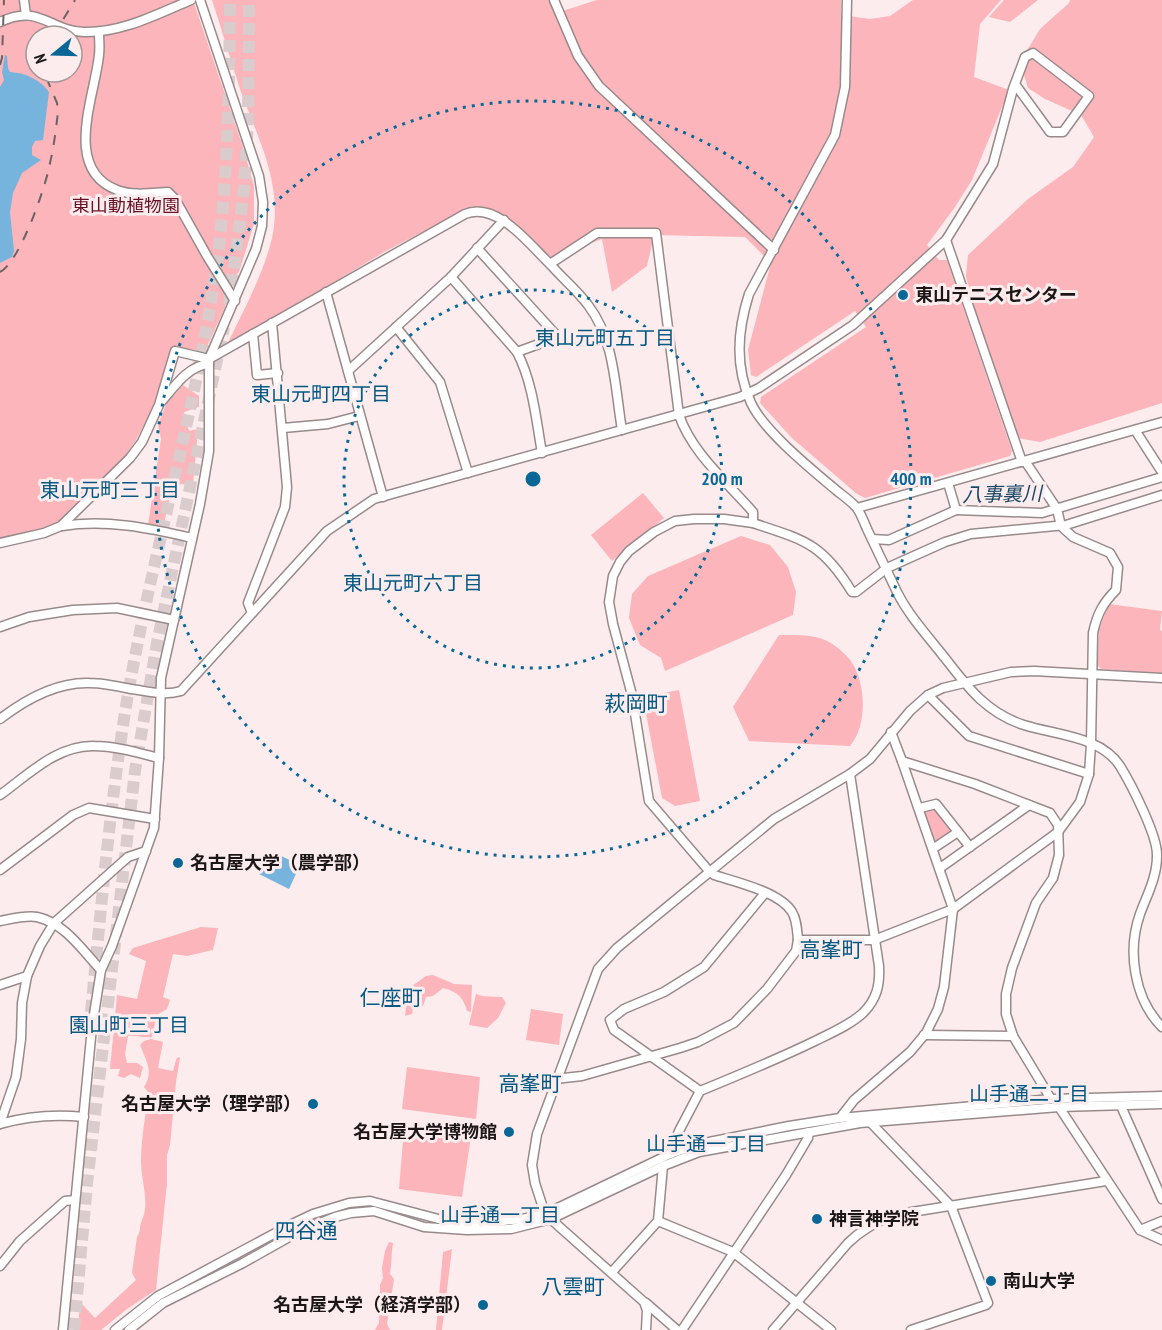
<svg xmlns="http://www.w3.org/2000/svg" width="1162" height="1330" font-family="'PT Sans Narrow','Noto Sans JP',sans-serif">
  <rect width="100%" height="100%" fill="#fceced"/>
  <g fill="#fcb5ba" fill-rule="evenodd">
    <path d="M0,0H193L243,147L254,186V224L239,272L232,279L225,307L205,351L177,348L171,350L153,407L136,440L123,460L84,503L53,528L0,540ZM36,36H72V72H36Z"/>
    <path d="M212,0H549L556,13L597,0H841V15L870,19L890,16L913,0H1001L980,24L974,77L1009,90L972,180L955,207L927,245L939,260H947L1012,451L1010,456L865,498L857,494L792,438L760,403L761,397L866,327L855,311L756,377L751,375L748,350L771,263L745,237L654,235L647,266L612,292L602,239L548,259L503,215L472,206L386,251L226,347C243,310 265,273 273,233C282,183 258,138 241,92C231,61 222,31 212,0Z"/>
    <polygon points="1004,0 1038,0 1010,22 989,17"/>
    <polygon points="1070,0 1162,0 1162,403 1040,442 1018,438 972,303 966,276 968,255 1028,199 1073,167 1094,137 1081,115 1045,99 1028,88 1020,62 1040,29 1069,3"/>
    <polygon points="183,385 199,396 199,407 184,412 189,431 198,429 193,485 181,484 170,497 163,528 148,525 161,439 158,425 166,404"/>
    <polygon points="643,493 664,518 612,561 591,535"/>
    <polygon points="741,536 770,545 788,567 796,592 793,615 665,671 661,658 640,645 629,618 632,594 648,576"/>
    <polygon points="1109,604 1162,611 1160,630 1162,631 1162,673 1101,669 1097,665 1099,629"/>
    <path d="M779,635C794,635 811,634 825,640C834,644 845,653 851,661C866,683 868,725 850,746L749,741L733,707Z"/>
    <polygon points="679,690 700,801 675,806 662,798 643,697"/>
    <polygon points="933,807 955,832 936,842 934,841 924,812 926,809"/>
    <path d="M201,927L218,928L213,950L187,956L173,954L163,997L170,1000L167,1009L157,1015L152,1037C143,1038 136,1035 128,1036L125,1054L127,1063H137L143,1067L140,1078L131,1074L124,1078L118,1076L120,1069H110L117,995L137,999L146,961L129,954L133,948Z"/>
    <path d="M433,975L454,984L472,985L471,1012L467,1011C463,996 457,992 443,988L433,996L426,997L423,1006L414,1005L412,1014L405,1016L408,989L426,976Z"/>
    <path d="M476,994C485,998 492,996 502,997L506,1003L498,1018L487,1028L469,1025Z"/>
    <polygon points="531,1009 563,1014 559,1045 526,1040"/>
    <path d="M151,1039L163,1042L158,1068L173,1071L176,1060L178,1057L180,1058L176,1082L170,1145L167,1155V1183L156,1290L127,1309L101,1330H78L80,1302L95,1318L136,1280L132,1273L137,1237C141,1232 139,1226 142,1220C150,1203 141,1180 141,1161C141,1138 146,1115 148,1092L144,1087C154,1071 146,1061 140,1045L144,1041Z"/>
    <polygon points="407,1067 480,1077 476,1119 402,1109"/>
    <polygon points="404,1129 471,1136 462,1197 399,1189"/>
    <path d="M389,1242L393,1243C391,1254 392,1263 390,1274L394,1279L387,1324L390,1330H375L379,1323L380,1285L383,1278L382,1268L385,1251Z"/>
    <polygon points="452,1249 442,1330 436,1330 443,1252"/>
  </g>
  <g fill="#77b4dd">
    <path d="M5,55L7,56L8,68L10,72C26,73 41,80 49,92L43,140L35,141L32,147V155L41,160L22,173L13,193L10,212L14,251L12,257L0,263V87L4,80L2,72Z"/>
    <polygon points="273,852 300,865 289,889 259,874"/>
  </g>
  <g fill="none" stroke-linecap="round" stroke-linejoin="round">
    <g stroke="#dacccd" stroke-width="12" stroke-dasharray="12 6" stroke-linecap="butt">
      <path d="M229,304C235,261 241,218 245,175C249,117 249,58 249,0"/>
      <path d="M91,1012C101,908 110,804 127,700C150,567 188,436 211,303C228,203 229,101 230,0"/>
      <polyline points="74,1330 87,1184 135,771 157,643 224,327"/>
    </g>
    <defs>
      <g id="minor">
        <polyline points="24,0 26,15"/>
        <polyline points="554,0 578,56 599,86 774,250"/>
        <path d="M847,0L845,87L835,135L749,294C737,332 735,367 751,403C764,431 811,469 836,490C842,495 851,501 857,508C861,514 864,522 867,529C877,550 887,571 897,592C908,614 925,633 941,653C953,668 965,685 980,699C992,710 1008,720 1024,725C1055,735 1101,736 1120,766C1131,784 1158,836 1157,856C1157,877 1147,895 1140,914C1127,951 1134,999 1162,1027"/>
        <path d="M0,22C39,3 50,31 84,32C122,33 157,14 191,0"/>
        <path d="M99,32C99,40 100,48 99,55C95,96 62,169 117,190C132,196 152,193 168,192L175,199L207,256L235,301"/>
        <polyline points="946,240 1022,462"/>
        <polyline points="477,248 558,337 517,352"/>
        <path d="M550,264C562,278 577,290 588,305C615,340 615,389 622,430"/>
        <path d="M451,277L517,352C533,383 536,419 542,453"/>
        <polyline points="326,292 383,497"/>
        <polyline points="396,327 440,382 468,473"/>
        <polyline points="253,334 257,375 278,373"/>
        <polyline points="348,371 451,277 504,220"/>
        <path d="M162,401C174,387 189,365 209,364"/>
        <polyline points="283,428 328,424 359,416"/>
        <polyline points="1135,430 1162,472"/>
        <polyline points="857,508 1162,422"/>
        <polyline points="956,510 1042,513 1162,477"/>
        <path d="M753,523C804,540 822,543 852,592H856L887,568L945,542L971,534L1066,525L1162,495"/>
        <path d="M62,526C105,519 150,528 192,538"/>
        <polyline points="872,539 889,540 956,510 948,483"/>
        <path d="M0,543L44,533L61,526L130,458L142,442L159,405L175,351L209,359L465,214C497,201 529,244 550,264L597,233H656L679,415C692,453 727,482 753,512V523L724,519H694L675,521L654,532L629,551L620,562L613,576L609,602L613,624L632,695L649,801L709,871L714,875C736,882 780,892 792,912C797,920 797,930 798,940H874L953,909L1058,832L1080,802L1089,774L1091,744L1093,633C1097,614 1103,603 1116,590L1118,567L1110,553L1073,537L1061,526L1057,509L1025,461"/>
        <polyline points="252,613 248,603 285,507 287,487 272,323"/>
        <polyline points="0,627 29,617 73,610 117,608 174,620"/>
        <polyline points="928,695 969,736 1089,774"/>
        <path d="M0,719C26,699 56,682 89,683C103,683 117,686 131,689C147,691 165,696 181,691L327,531L374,499L740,397L759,388L853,325L946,240L993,164L1013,89L1025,57L1033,53L1089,96L1063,132H1050L1015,84"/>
        <polyline points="891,732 902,761 975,784 1050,813 1058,825 1059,855 1053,878 1036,903 1012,968 1006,994 1006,1014 1013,1036 1051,1099"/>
        <path d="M0,795C28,775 57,745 94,746C116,746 139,753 159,758"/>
        <polyline points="920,808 936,804 970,847"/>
        <polyline points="934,848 958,832"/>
        <polyline points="940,868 1029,805"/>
        <polyline points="0,870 73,815 89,808 155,819"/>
        <path d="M0,921C11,919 26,915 37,917C65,923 83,951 101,970"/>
        <polyline points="0,985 27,976"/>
        <polyline points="924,1035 1013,1036"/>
        <polyline points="555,1079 582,1076 680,1048 698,1042 734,1023 767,989 796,951 798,940"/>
        <path d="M700,1091C739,1075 778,1059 815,1041C831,1033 850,1025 863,1013C877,999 880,985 879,966L850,774"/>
        <polyline points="1121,1106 1162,1199"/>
        <polyline points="1059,1107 1140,1230 1162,1240"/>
        <polyline points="840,1118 854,1100 910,1052 926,1033 938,1009 944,987 953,909 902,761"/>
        <polyline points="870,1122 951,1206 988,1303 986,1305 911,1330"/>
        <polyline points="0,1124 16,1077 21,1039 22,1003 27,976 40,946 54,923 128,857 146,851"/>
        <path d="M0,1124C28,1116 55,1114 84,1117"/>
        <polyline points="670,1154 679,1131 700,1091 614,1030 610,1020 624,1009 664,992 704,967 765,893"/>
        <polyline points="658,1221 733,1252 831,1330"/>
        <polyline points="1140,1230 1162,1221"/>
        <polyline points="0,1266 20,1241 65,1201 75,1200"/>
        <polyline points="612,1272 658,1221 663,1166"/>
        <polyline points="646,1303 677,1330"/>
        <polyline points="63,1330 92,1027 101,970 112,946 154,828 159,758 161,678 200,504 209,451 209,359 256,249 262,226 263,202 259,176 200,0"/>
        <polyline points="115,1330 158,1296 294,1223 313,1214 349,1203 370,1201 450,1222 483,1223 522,1219 545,1214 670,1154 699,1144 789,1126 840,1118 1051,1099 1162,1096"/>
        <polyline points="129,1330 163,1303 243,1263 298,1232 335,1217 351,1213 374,1211 424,1227 467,1230 511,1229 551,1219 663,1166 699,1152 860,1123 1059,1107 1162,1104"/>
        <polyline points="646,1330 647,1310 644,1302 545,1214 535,1183 532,1165 537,1134 598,969 617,948 774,819 850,774 870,759 910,711 928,695 943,688 1011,672 1034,671 1162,678"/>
        <polyline points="682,1330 786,1175 808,1138 809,1132"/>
        <path d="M773,1330L848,1243C861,1230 876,1222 893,1215L1106,1181"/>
      </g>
    </defs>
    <use href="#minor" stroke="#988a8b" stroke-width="11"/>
    <use href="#minor" stroke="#fff" stroke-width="8"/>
    <g stroke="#6c6364" stroke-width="2" stroke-dasharray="10 10" stroke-linecap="butt">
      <polyline points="53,36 75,0"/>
      <polyline points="0,65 2,58 4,0"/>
      <path d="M0,272C20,262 46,186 50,163C54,146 56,129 58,112L57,103L44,72"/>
    </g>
  </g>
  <g fill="none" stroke="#086796" stroke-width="3" stroke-dasharray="3 6">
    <circle cx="533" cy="479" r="189"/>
    <circle cx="533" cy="479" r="378"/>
  </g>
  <g fill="#086796" stroke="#fceced" stroke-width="2">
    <circle cx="903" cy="295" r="6"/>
    <circle cx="178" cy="863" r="6"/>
    <circle cx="313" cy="1104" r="6"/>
    <circle cx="509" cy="1132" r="6"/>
    <circle cx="817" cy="1219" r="6"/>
    <circle cx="991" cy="1281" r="6"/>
    <circle cx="483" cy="1305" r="6"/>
  </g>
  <g text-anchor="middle" stroke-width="6" stroke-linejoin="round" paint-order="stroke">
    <g font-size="18" fill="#661124" stroke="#fceced">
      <text x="126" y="212">東山動植物園</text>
    </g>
    <g font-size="18" font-weight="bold" fill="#1c1717" stroke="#fceced" text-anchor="start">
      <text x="915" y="301">東山テニスセンター</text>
      <text x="190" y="869">名古屋大学（農学部）</text>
      <text x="301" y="1110" text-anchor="end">名古屋大学（理学部）</text>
      <text x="497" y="1138" text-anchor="end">名古屋大学博物館</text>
      <text x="829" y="1225">神言神学院</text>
      <text x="1003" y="1287">南山大学</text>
      <text x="471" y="1311" text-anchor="end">名古屋大学（経済学部）</text>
    </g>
    <g font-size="20" fill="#005883" stroke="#fceced">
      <text x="605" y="345">東山元町五丁目</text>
      <text x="321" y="401">東山元町四丁目</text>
      <text x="110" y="497">東山元町三丁目</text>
      <text x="413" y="590">東山元町六丁目</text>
      <text x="129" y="1032">園山町三丁目</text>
      <text x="1029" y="1101">山手通二丁目</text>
      <text x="706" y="1151">山手通一丁目</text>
      <text x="500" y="1222">山手通一丁目</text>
    </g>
    <g font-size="20" font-style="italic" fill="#1a4965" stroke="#fceced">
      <text transform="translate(1002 494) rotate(-1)" y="7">八事裏川</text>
    </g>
    <g font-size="21" fill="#005883" stroke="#fceced">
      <text x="636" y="711">萩岡町</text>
      <text x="831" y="957">高峯町</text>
      <text x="391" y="1005">仁座町</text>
      <text x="530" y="1091">高峯町</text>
      <text x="306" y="1238">四谷通</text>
      <text x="573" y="1294">八雲町</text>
    </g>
  </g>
  <circle cx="533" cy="479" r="9" fill="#086796" stroke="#fceced" stroke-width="3"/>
  <g font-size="18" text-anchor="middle" font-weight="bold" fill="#086796" stroke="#fceced" stroke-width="6" stroke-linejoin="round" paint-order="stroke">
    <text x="722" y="485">200 m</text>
    <text x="911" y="485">400 m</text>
  </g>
  <g transform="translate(54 54) rotate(251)"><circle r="28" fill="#fceced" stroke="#a29797" stroke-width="1.5"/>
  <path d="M0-4.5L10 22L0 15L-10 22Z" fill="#086796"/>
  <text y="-9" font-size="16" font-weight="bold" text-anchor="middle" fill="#1c1717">N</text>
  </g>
</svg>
